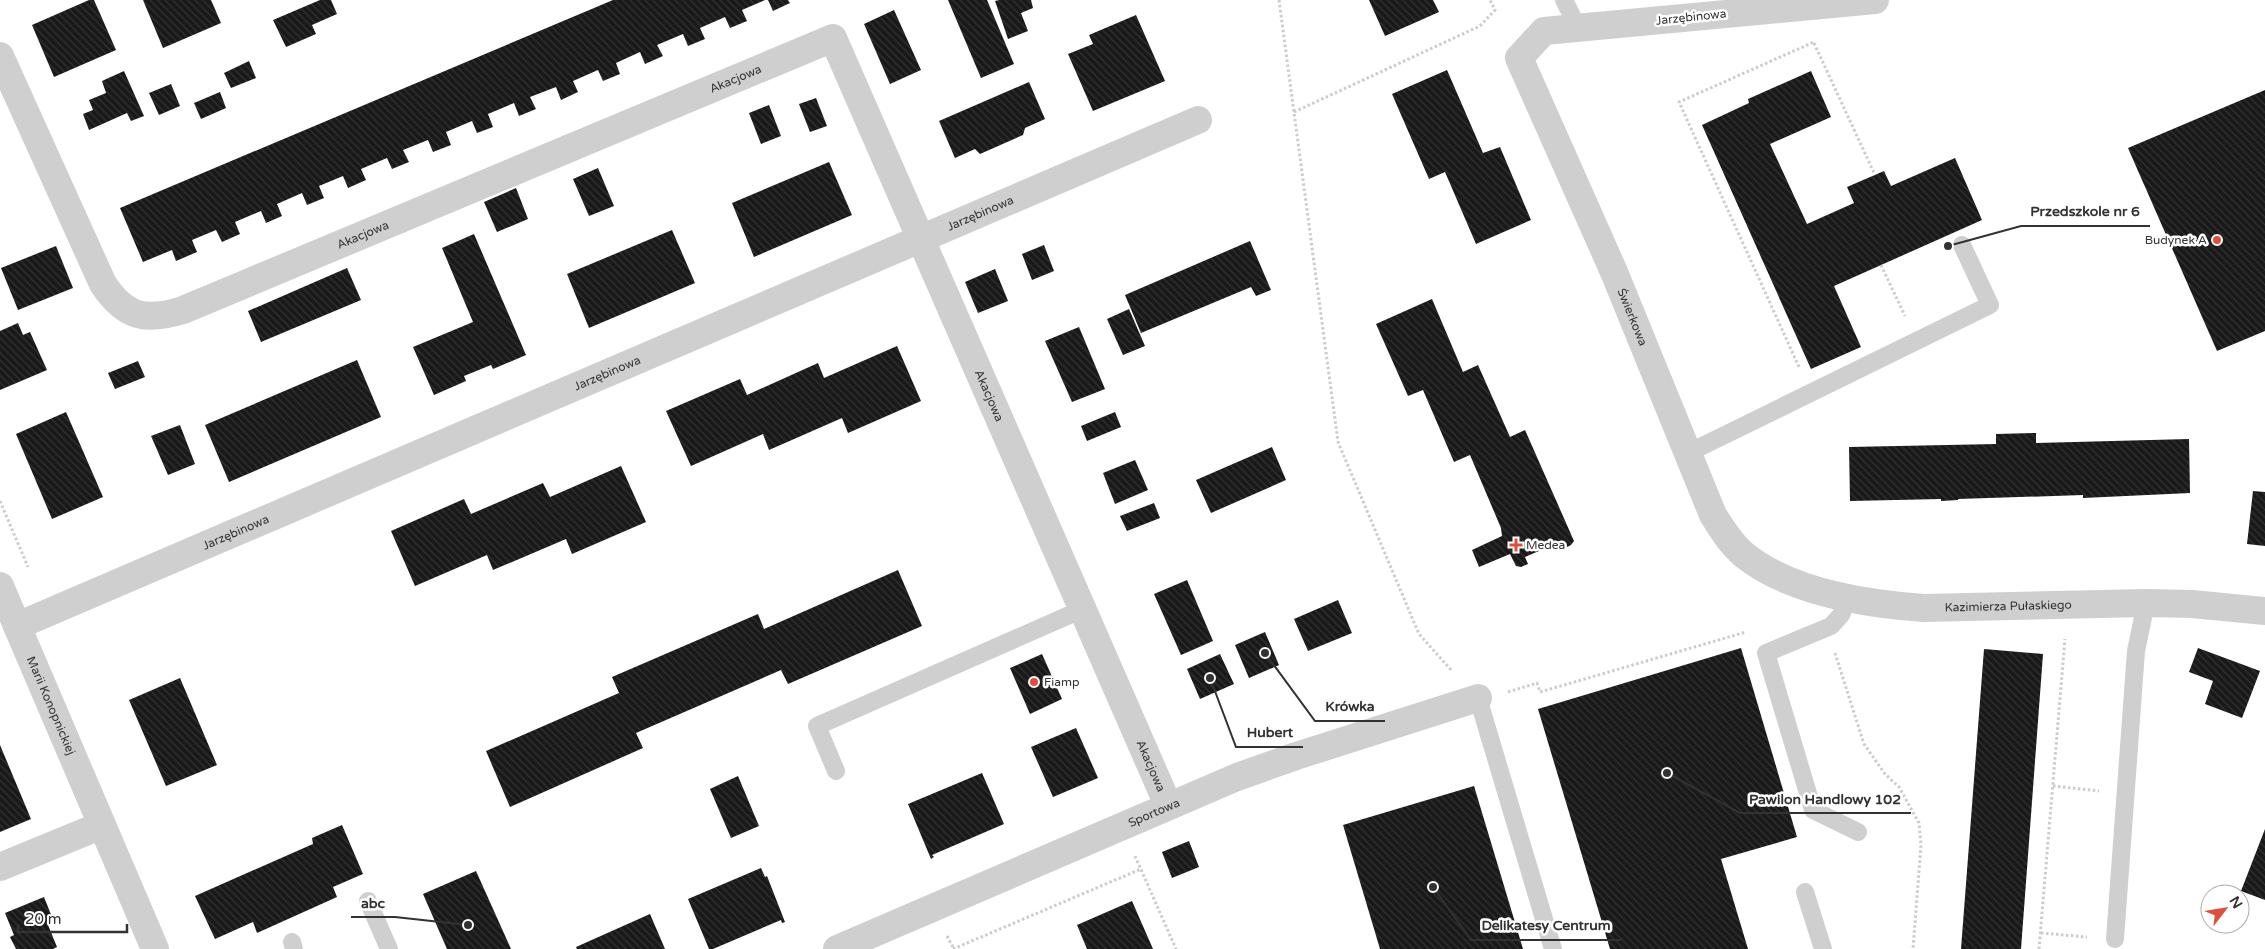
<svg xmlns="http://www.w3.org/2000/svg" width="2265" height="949" font-family="'Varela Round',sans-serif">
  <defs>
    <pattern id="building-back-hatch" width="6" height="6" patternUnits="userSpaceOnUse" patternTransform="scale(1.25)"><rect width="6" height="6" fill="#191919"/><path d="M-1 5l2 2M0 0l6 6M5-1l2 2" fill="none" stroke="#323232"/></pattern>
  </defs>
  <rect width="100%" height="100%" fill="#fff"/>
  <g fill="url(#building-back-hatch)">
    <polygon points="89,0 94,0 116,50 54,77 32,25"/>
    <polygon points="143,0 211,0 221,23 163,48"/>
    <polygon points="320,0 331,0 337,14 312,25 316,34 286,47 273,20"/>
    <polygon points="613,0 765,0 742,10 747,21 730,28 725,17 700,28 705,39 688,46 683,34 657,45 663,56 645,64 640,52 616,63 620,74 603,81 598,70 573,81 578,92 561,100 556,87 530,97 536,109 519,116 514,103 488,114 493,127 477,133 472,121 446,132 451,145 433,152 428,140 403,150 409,162 392,169 387,158 361,169 366,180 348,188 343,176 319,186 324,198 307,205 302,193 277,204 282,216 266,223 261,211 235,222 240,234 222,242 216,230 192,240 197,252 176,261 172,250 143,262 120,208"/>
    <polygon points="768,0 788,0 790,3 773,11"/>
    <polygon points="948,0 987,0 1014,64 981,78"/>
    <polygon points="999,0 1031,0 1033,8 1021,13 1028,31 1008,39 995,1"/>
    <polygon points="1369,0 1433,0 1439,12 1385,36"/>
    <polygon points="894,10 921,70 890,84 864,24"/>
    <polygon points="1136,15 1165,81 1093,111 1068,54 1093,44 1089,35"/>
    <polygon points="249,61 256,78 231,88 224,73"/>
    <polygon points="1447,70 1483,153 1500,147 1531,220 1476,244 1445,172 1429,179 1392,94"/>
    <polygon points="124,71 144,116 131,121 127,113 89,130 83,114 93,110 89,100 106,93 102,81"/>
    <polygon points="1811,71 1831,117 1770,144 1807,224 1854,203 1847,187 1884,171 1891,186 1955,158 1982,220 1834,286 1861,347 1811,369 1702,125 1749,103 1748,99"/>
    <polygon points="1029,82 1045,119 1025,128 1023,135 980,154 975,149 955,158 939,121"/>
    <polygon points="171,84 180,106 159,115 149,93"/>
    <polygon points="2265,90 2265,331 2217,351 2128,148"/>
    <polygon points="220,92 226,108 201,119 194,103"/>
    <polygon points="816,98 827,126 810,132 799,104"/>
    <polygon points="769,105 781,136 761,144 749,113"/>
    <polygon points="829,162 852,215 754,257 732,203"/>
    <polygon points="598,168 614,206 589,216 573,179"/>
    <polygon points="516,188 528,219 497,232 484,202"/>
    <polygon points="672,230 695,283 589,328 567,274"/>
    <polygon points="474,234 526,355 493,369 491,365 464,376 466,381 434,395 413,347 473,322 442,248"/>
    <polygon points="1250,241 1271,290 1256,296 1251,287 1141,333 1125,295"/>
    <polygon points="1044,245 1054,271 1032,280 1022,254"/>
    <polygon points="56,246 73,288 18,310 1,268"/>
    <polygon points="347,268 361,300 261,342 248,311"/>
    <polygon points="995,269 1008,301 978,313 965,282"/>
    <polygon points="1432,299 1463,372 1478,365 1510,437 1525,430 1574,541 1571,545 1563,549 1560,542 1525,557 1528,564 1521,567 1516,566 1510,554 1479,567 1472,550 1502,536 1501,528 1470,455 1454,462 1423,390 1408,396 1376,324"/>
    <polygon points="1129,309 1145,346 1123,355 1107,319"/>
    <polygon points="18,323 23,335 30,332 47,370 0,390 0,331"/>
    <polygon points="1079,327 1105,389 1072,402 1045,341"/>
    <polygon points="897,346 921,401 848,433 842,418 769,450 763,434 691,466 666,411 740,379 747,395 818,363 824,378"/>
    <polygon points="357,360 381,417 229,482 205,425"/>
    <polygon points="138,361 145,377 115,389 108,373"/>
    <polygon points="66,412 103,497 52,519 16,434"/>
    <polygon points="1115,412 1121,427 1087,441 1081,426"/>
    <polygon points="180,425 195,464 168,475 151,436"/>
    <polygon points="2036,433 2036,443 2189,439 2190,493 2083,498 2083,495 1958,499 1958,500 1941,501 1941,499 1850,501 1849,447 1996,444 1996,434"/>
    <polygon points="1272,447 1286,480 1211,513 1196,480"/>
    <polygon points="1135,460 1148,490 1115,504 1103,473"/>
    <polygon points="621,466 646,522 572,554 566,539 493,570 487,555 415,586 391,531 464,499 471,514 543,483 550,497"/>
    <polygon points="2253,491 2265,492 2265,546 2247,544"/>
    <polygon points="1154,503 1160,518 1127,531 1120,516"/>
    <polygon points="898,570 922,626 788,684 781,670 636,733 643,748 510,807 486,751 619,693 612,677 758,614 764,629"/>
    <polygon points="1187,580 1213,641 1181,655 1154,594"/>
    <polygon points="1338,600 1352,633 1308,651 1294,619"/>
    <polygon points="1265,632 1279,665 1249,678 1235,645"/>
    <polygon points="1741,648 1797,837 1721,859 1748,949 1610,949 1538,709"/>
    <polygon points="2198,648 2260,671 2242,718 2205,704 2213,681 2189,672"/>
    <polygon points="1984,649 2043,654 2021,949 1961,949"/>
    <polygon points="1042,654 1062,699 1030,714 1010,668"/>
    <polygon points="1220,654 1234,684 1200,699 1187,669"/>
    <polygon points="180,678 217,765 166,786 129,700"/>
    <polygon points="1076,728 1098,778 1053,797 1031,747"/>
    <polygon points="0,745 31,819 0,832"/>
    <polygon points="982,773 1004,824 932,855 934,857 931,859 908,804"/>
    <polygon points="738,776 759,826 731,838 710,789"/>
    <polygon points="1474,786 1523,949 1380,949 1343,825"/>
    <polygon points="342,825 363,874 333,887 337,897 257,933 253,922 215,939 195,896 313,844 312,838"/>
    <polygon points="2265,829 2265,900 2241,891"/>
    <polygon points="1189,841 1199,867 1172,878 1162,852"/>
    <polygon points="761,868 765,877 767,876 785,922 782,923 781,920 713,949 709,949 688,899"/>
    <polygon points="476,871 511,949 447,949 423,894"/>
    <polygon points="44,897 54,922 48,925 57,947 53,949 16,949 10,937 14,935 5,913"/>
    <polygon points="1132,901 1153,949 1087,949 1077,925"/>
    <polygon points="650,914 665,949 577,949 576,947"/>
  </g>
  <g fill="none" stroke-linecap="round" stroke-linejoin="round">
    <g stroke="#ccc" stroke-width="3" stroke-dasharray="2.5 2.5" stroke-linecap="butt">
      <polyline points="1279,0 1338,442 1419,634 1452,671"/>
      <polyline points="1814,43 1875,175"/>
      <polyline points="1294,112 1480,26 1495,10 1490,0"/>
      <polyline points="1881,265 1905,316"/>
      <polyline points="1799,367 1679,102 1814,42"/>
      <polyline points="0,501 28,567"/>
      <polyline points="1835,653 1864,744 1885,774 1899,787 1919,823 1921,845 1913,949"/>
      <polyline points="1508,692 1537,683 1540,692 1746,632"/>
      <polyline points="2053,786 2099,791"/>
      <polyline points="1135,856 1176,949"/>
      <polyline points="2041,933 2087,937"/>
      <polyline points="947,936 954,949"/>
      <polyline points="953,949 1141,869"/>
      <polyline points="2039,949 2065,639"/>
    </g>
    <g stroke="#cfcfcf" stroke-width="18">
      <polyline points="1564,0 1578,28"/>
      <polyline points="1688,453 1990,305 1962,245"/>
      <polyline points="1848,597 1841,615 1831,626 1766,653 1813,810 1858,832"/>
      <polyline points="1478,698 1553,949"/>
      <polyline points="836,771 817,726 1083,609"/>
      <polyline points="1805,892 1823,949"/>
      <polyline points="368,901 389,949"/>
      <polyline points="2115,939 2136,651 2146,603"/>
      <polyline points="292,942 294,949"/>
    </g>
    <g stroke="#cfcfcf" stroke-width="28">
      <path id="s1" d="M1875,0L1544,31L1519,58L1614,272L1713,515C1722,529 1730,543 1743,554C1789,592 1866,604 1924,608L2146,603L2192,604L2265,611"/>
      <path id="s2" d="M0,56L103,284C125,317 145,322 183,310L833,38L1168,805"/>
      <path id="s3" d="M0,586L155,949"/>
      <path id="s4" d="M17,626L1198,120"/>
      <polyline points="0,867 102,825"/>
      <path id="s5" d="M837,949L1237,777L1296,756L1478,698"/>
    </g>
  </g>
  <g fill="#e14f3c" stroke="#fff" stroke-width="2">
    <circle cx="2217" cy="240" r="5"/>
    <path d="M1513.5 537.5h5v5h5v5h-5v5h-5v-5h-5v-5h5z"/>
    <circle cx="1034" cy="682" r="5"/>
  </g>
  <g text-anchor="middle" stroke-width="5" stroke-linejoin="round" paint-order="stroke">
    <g font-size="12" fill="#323232" stroke="#fff">
      <text transform="translate(1691 17) rotate(-6)" y="4">Jarzębinowa</text>
      <text dy="4" stroke="none"><textPath href="#s2" startOffset="942">Akacjowa</textPath></text>
      <text dy="4" stroke="none"><textPath href="#s4" startOffset="1048">Jarzębinowa</textPath></text>
      <text dy="4" stroke="none"><textPath href="#s2" startOffset="538">Akacjowa</textPath></text>
      <text dy="4" stroke="none"><textPath href="#s1" startOffset="652">Świerkowa</textPath></text>
      <text dy="4" stroke="none"><textPath href="#s4" startOffset="642">Jarzębinowa</textPath></text>
      <text dy="4" stroke="none"><textPath href="#s2" startOffset="1438">Akacjowa</textPath></text>
      <text dy="4" stroke="none"><textPath href="#s4" startOffset="238">Jarzębinowa</textPath></text>
      <text dy="4" stroke="none"><textPath href="#s1" startOffset="1191">Kazimierza Pułaskiego</textPath></text>
      <text dy="4" stroke="none"><textPath href="#s3" startOffset="130">Marii Konopnickiej</textPath></text>
      <text dy="4" stroke="none"><textPath href="#s2" startOffset="1842">Akacjowa</textPath></text>
      <text dy="4" stroke="none"><textPath href="#s5" startOffset="345">Sportowa</textPath></text>
    </g>
    <g font-size="12" fill="#323232" stroke="#fff" text-anchor="start">
      <text x="2207" y="244" text-anchor="end">Budynek A</text>
      <text x="1526" y="549">Medea</text>
      <text x="1044" y="686">Fiamp</text>
    </g>
  </g>
  <path fill="none" stroke="#323232" stroke-width="2" d="M1948 246L2021 226H2150M1265 653L1315 721H1385M1210 678L1236 747H1303M1667 773L1740 813H1911M468 925L395 917H351M1433 887L1471 940H1621"/>
  <g fill="#323232" stroke="#fff" stroke-width="2">
    <circle cx="1948" cy="246" r="5"/>
    <circle cx="1265" cy="653" r="5"/>
    <circle cx="1210" cy="678" r="5"/>
    <circle cx="1667" cy="773" r="5"/>
    <circle cx="468" cy="925" r="5"/>
    <circle cx="1433" cy="887" r="5"/>
  </g>
  <g font-size="14" text-anchor="middle" font-weight="bold" fill="#323232" stroke="#fff" stroke-width="5" stroke-linejoin="round" paint-order="stroke">
    <text x="2085" y="216">Przedszkole nr 6</text>
    <text x="1350" y="711">Krówka</text>
    <text x="1270" y="737">Hubert</text>
    <text x="1825" y="804">Pawilon Handlowy 102</text>
    <text x="373" y="908">abc</text>
    <text x="1546" y="930">Delikatesy Centrum</text>
  </g>
  <g transform="translate(2225 909) rotate(59)"><circle r="24" fill="#ffffff" stroke="#adadad"/>
  <path d="M0-4L9 19L0 12L-9 19Z" fill="#e14f3c"/>
  <text y="-8" font-size="14" font-weight="bold" text-anchor="middle" fill="#323232">N</text>
  </g>
  <path d="M18 924v8h109v-8" fill="none" stroke="#323232" stroke-width="2.5"/>
  <text x="25" y="924" font-size="15" fill="#323232" stroke="#ffffff" stroke-width="4" paint-order="stroke">20 m</text>
</svg>
